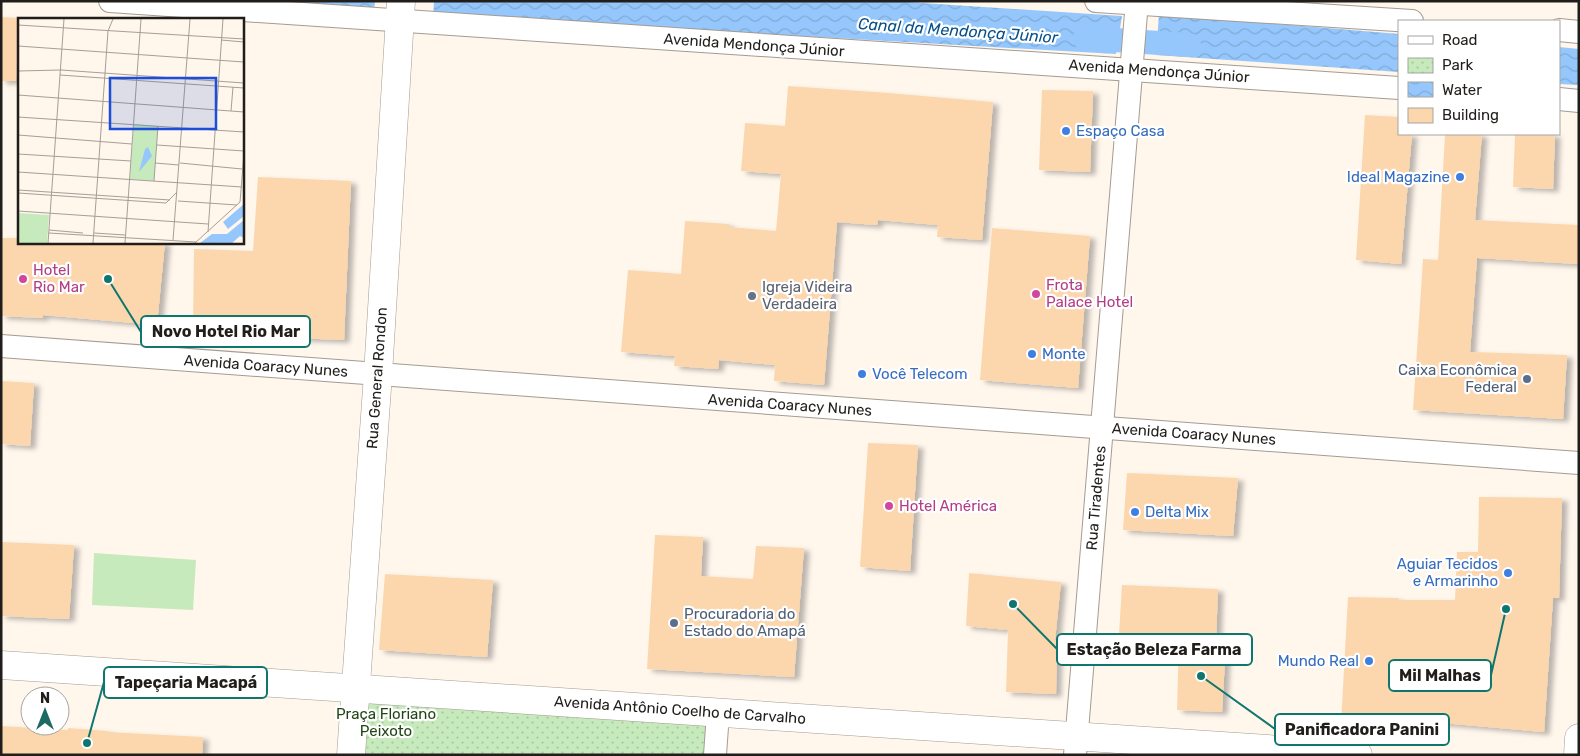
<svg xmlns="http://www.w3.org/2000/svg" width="1580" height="756" font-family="Rubik,sans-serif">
  <defs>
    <pattern id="park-dots" width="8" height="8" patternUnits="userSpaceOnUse" patternTransform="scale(1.25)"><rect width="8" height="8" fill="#c6eabc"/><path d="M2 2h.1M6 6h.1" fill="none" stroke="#aac8a1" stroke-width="1.8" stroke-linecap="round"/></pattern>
    <pattern id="water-waves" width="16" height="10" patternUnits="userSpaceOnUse" patternTransform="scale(1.25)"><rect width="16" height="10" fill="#95c7fc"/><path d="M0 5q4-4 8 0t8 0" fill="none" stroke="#80aad7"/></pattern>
    <filter id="shadow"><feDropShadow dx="5.5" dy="3" stdDeviation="2.5" flood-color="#0004"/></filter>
  </defs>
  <rect width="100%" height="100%" fill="#fff6ec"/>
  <polygon fill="url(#park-dots)" points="356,689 718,713 715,755 351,755"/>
  <polygon fill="#c6eabc" points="94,553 196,560 193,610 92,605"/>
  <g fill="url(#water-waves)">
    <polygon points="216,1 375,1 374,11"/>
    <polygon points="434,1 891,1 1122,16 1116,54 523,20 433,18"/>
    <polygon points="1159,14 1399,34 1399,72 1156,55"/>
    <polygon points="1559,47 1579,49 1579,85 1559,84"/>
  </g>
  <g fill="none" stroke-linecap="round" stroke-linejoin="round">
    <polyline stroke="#95c7fc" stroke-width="24" points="1085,38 1189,45"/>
  </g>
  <g fill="#fcd7ad" filter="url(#shadow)">
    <polygon points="1,17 19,18 16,81 1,81"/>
    <polygon points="788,86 888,93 993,102 982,240 937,237 938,225 878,220 877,225 837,222 824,385 774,381 775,365 719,360 718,369 674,366 675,356 621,352 628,270 681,274 685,221 729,224 729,227 776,231 781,174 741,171 745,123 785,126"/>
    <polygon points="1042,90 1093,91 1090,172 1039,170"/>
    <polygon points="1365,115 1399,117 1399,134 1412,134 1401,264 1356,260"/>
    <polygon points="1445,134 1482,134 1475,220 1579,225 1579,264 1477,258 1470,352 1567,355 1563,419 1413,410 1423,259 1438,260"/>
    <polygon points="1515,134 1555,134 1553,189 1513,187"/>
    <polygon points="258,177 351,181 344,340 245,336 246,325 193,324 194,249 253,251"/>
    <polygon points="992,228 1090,236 1078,388 980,380"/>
    <polygon points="1,238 19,238 19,242 165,242 157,325 43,315 43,318 1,316"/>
    <polygon points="1,381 34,383 30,446 1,444"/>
    <polygon points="868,443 918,445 910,571 860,567"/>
    <polygon points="1127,473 1238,478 1233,536 1123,530"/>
    <polygon points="1479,497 1562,498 1559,598 1553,598 1544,732 1443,723 1389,722 1389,726 1341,723 1348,597 1398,598 1398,600 1455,600 1457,552 1478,552"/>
    <polygon points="655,535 703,537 701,576 753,579 756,546 804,548 794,677 647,669"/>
    <polygon points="1,542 74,545 69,619 1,616"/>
    <polygon points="969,573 1061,582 1055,640 1057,640 1056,694 1006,692 1008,630 966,626"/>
    <polygon points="385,574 493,580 487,657 379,650"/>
    <polygon points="1122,585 1218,589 1216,642 1226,642 1222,712 1177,710 1179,637 1119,635"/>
    <polygon points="1,726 68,730 68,728 108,731 108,732 203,737 202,755 1,755"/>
  </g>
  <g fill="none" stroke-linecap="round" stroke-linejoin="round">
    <defs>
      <g id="street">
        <polyline points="110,1 1399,88"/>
        <polyline points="1096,1 1412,21"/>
        <polyline points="1559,30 1579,32"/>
        <polyline points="1559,99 1579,101"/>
        <polyline points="1,346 1579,463"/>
        <polyline points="715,755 718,713"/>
        <polyline points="1075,755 1137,1"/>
      </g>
      <g id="secondary">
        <polyline points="1,665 1358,755"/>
        <polyline points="351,755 378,374 401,1"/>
        <polyline points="1578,755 1579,738"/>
      </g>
    </defs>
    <use href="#street" stroke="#a49b92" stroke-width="24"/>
    <use href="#secondary" stroke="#a49b92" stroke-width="29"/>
    <use href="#street" stroke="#fff" stroke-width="22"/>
    <use href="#secondary" stroke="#fff" stroke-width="28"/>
  </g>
  <g fill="#3f7fe0" stroke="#fff" stroke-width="2">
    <circle cx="1066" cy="131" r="5"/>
    <circle cx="1460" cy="177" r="5"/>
    <circle cx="1032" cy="354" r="5"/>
    <circle cx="862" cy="374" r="5"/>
    <circle cx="1135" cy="512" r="5"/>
    <circle cx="1508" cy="573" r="5"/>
    <circle cx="1369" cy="661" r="5"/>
  </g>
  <g fill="#d1479c" stroke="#fff" stroke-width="2">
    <circle cx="23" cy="279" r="5"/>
    <circle cx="1036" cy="294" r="5"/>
    <circle cx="889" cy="506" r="5"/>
  </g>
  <circle fill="#6b7280" stroke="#fff" stroke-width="2" cx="752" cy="296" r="5"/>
  <g fill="#5c6f8a" stroke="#fff" stroke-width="2">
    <circle cx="1527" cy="379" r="5"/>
    <circle cx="674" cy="623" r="5"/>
  </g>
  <g text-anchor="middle" stroke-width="4.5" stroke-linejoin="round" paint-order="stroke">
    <g font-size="15" fill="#201d1a" stroke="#fff">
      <text transform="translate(754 45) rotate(4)" y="5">Avenida Mendonça Júnior</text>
      <text transform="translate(1159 71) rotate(4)" y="5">Avenida Mendonça Júnior</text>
      <text transform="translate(266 366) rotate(4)" y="5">Avenida Coaracy Nunes</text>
      <text transform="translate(377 378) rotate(-86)" y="5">Rua General Rondon</text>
      <text transform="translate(790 405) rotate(4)" y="5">Avenida Coaracy Nunes</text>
      <text transform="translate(1194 434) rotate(4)" y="5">Avenida Coaracy Nunes</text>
      <text transform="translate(1096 498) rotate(-85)" y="5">Rua Tiradentes</text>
      <text transform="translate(680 710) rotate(4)" y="5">Avenida Antônio Coelho de Carvalho</text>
    </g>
    <g font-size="15" fill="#366cbe" stroke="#fff" text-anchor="start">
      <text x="1076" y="136">Espaço Casa</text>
      <text x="1450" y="182" text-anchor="end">Ideal Magazine</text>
      <text x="1042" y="359">Monte</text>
      <text x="872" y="379">Você Telecom</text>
      <text x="1145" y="517">Delta Mix</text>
      <text x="1498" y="569" text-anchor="end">Aguiar Tecidos<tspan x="1498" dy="17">e Armarinho</tspan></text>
      <text x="1359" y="666" text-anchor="end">Mundo Real</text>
    </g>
    <g font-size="15" fill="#b23c85" stroke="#fff" text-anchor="start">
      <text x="33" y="275">Hotel<tspan x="33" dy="17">Rio Mar</tspan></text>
      <text x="1046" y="290">Frota<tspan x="1046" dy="17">Palace Hotel</tspan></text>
      <text x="899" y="511">Hotel América</text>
    </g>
    <g font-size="15" fill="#5b616d" stroke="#fff" text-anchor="start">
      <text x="762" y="292">Igreja Videira<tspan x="762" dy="17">Verdadeira</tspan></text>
    </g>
    <g font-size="15" fill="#4e5e75" stroke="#fff" text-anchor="end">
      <text x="1517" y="375">Caixa Econômica<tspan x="1517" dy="17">Federal</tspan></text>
      <text x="684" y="619" text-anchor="start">Procuradoria do<tspan x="684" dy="17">Estado do Amapá</tspan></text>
    </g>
    <g font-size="15" fill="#214515" stroke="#fff">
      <text x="386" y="719">Praça Floriano<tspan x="386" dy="17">Peixoto</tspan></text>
    </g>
    <g font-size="16" font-style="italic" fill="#07508a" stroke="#fff">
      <text transform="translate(958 30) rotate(4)" y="6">Canal da Mendonça Júnior</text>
    </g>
  </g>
  <g transform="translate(18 18)">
    <rect width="226" height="226" fill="#fff6ec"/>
    <path d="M116,106L140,108L136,163L112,161ZM0,195L31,197L29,225H0Z" fill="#c6eabc"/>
    <path d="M13 218a8 8 0 1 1 16 0a8 8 0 1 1-16 0Z" fill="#c6eabc"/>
    <path d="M130,129L134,138L121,154L127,131ZM226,186V198L210,211L205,204ZM226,202V220L222,218L214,225H182L194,216H209Z" fill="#95c7fc"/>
    <path fill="none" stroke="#a69f98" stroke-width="1" d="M0,7L226,21M203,22L226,24M0,28L226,44M0,53L43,52L226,65M42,57L226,70M0,77L226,94M213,93L215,69M0,99L226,114M0,117L114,126M139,127L226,133M0,136L113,143M137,145L161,147M162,145L224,151M0,154L224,169M136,163L140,108M0,172L152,182M0,175L148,185L159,174M160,183L219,187M0,193L190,206M31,212L65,215M190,214L205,1M31,215L178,224M76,215L107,217M155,222L172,1M30,225L46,1M75,225L90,13L95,1M107,225L123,1M177,225L222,184L226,135"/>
    <path fill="#1d4ed8" fill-opacity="0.15" stroke="#1d4ed8" stroke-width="2.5" d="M92,60H198V111H92Z"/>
    <rect width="226" height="226" fill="none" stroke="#201d1a" stroke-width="2.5"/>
  </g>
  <path fill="none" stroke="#0f766e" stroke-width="2" d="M108 279L141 332M1013 604L1057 649M1506 609L1491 675M87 743L104 682M1201 676L1275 729"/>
  <g fill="#0f766e" stroke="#fff" stroke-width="2">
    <circle cx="108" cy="279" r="5"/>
    <circle cx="1013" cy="604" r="5"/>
    <circle cx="1506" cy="609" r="5"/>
    <circle cx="87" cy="743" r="5"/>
    <circle cx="1201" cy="676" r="5"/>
  </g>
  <g fill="#fff" stroke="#0f766e" stroke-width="2">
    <rect x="141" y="316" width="169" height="31" rx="5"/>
    <rect x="1057" y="634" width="195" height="31" rx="5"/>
    <rect x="1389" y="660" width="102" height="31" rx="5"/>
    <rect x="104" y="667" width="163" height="31" rx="5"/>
    <rect x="1275" y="714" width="174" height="31" rx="5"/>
  </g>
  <g font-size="16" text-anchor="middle" font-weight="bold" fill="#201d1a">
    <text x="226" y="337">Novo Hotel Rio Mar</text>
    <text x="1154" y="655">Estação Beleza Farma</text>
    <text x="1440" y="681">Mil Malhas</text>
    <text x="186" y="688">Tapeçaria Macapá</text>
    <text x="1362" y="735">Panificadora Panini</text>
  </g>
  <rect width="1580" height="756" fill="none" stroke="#201d1a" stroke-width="5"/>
  <rect x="1398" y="20" width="162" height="115" fill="#ffffff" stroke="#a6a5a3"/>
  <rect x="1408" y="36" width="25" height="8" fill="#ffffff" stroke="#a6a5a3"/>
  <text x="1442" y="45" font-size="15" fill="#201d1a">Road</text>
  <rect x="1408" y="58" width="25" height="15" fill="url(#park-dots)" stroke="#a6a5a3"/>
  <text x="1442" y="70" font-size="15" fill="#201d1a">Park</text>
  <rect x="1408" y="82" width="25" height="15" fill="url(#water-waves)" stroke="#a6a5a3"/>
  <text x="1442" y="95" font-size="15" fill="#201d1a">Water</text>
  <rect x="1408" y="108" width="25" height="15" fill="#fcd7ad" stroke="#a6a5a3"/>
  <text x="1442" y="120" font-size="15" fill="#201d1a">Building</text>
  <g transform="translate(45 711)"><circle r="24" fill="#ffffff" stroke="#a6a5a3"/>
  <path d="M0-4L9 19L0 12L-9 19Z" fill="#1e6964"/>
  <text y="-8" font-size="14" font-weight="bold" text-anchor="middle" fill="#201d1a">N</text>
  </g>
</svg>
